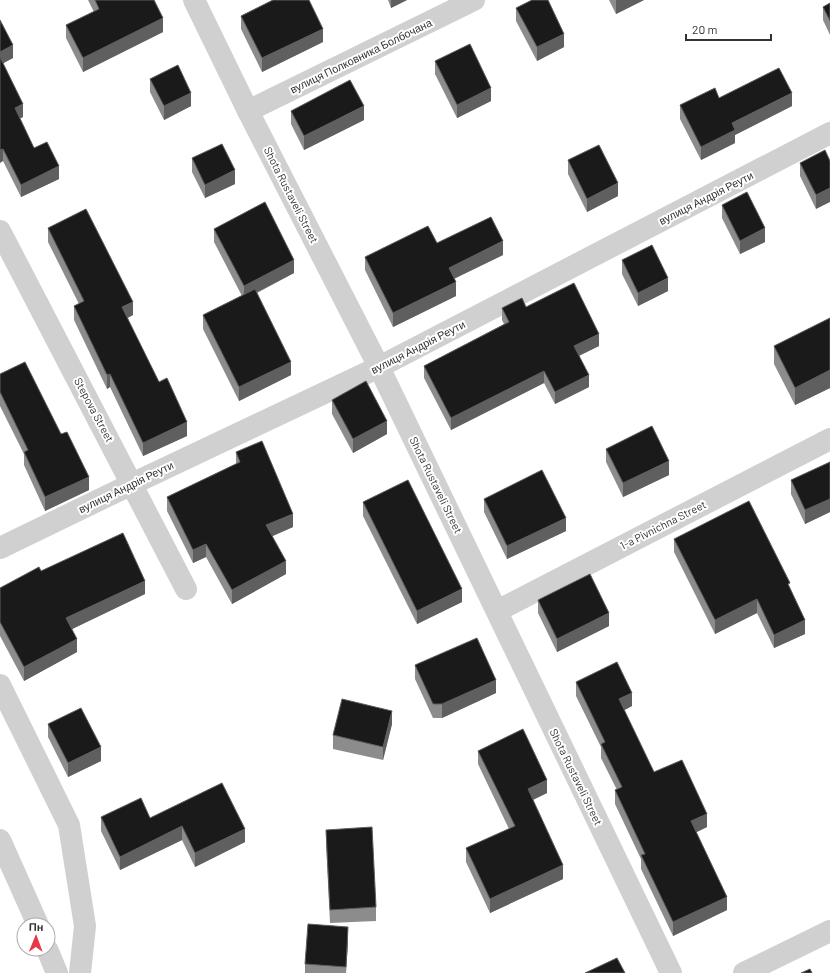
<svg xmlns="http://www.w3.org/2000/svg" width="830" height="973" font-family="Barlow,sans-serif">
  <rect width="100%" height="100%" fill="#fff"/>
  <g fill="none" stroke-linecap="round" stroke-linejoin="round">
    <g stroke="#d0d0d0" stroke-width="22">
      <polyline points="194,0 248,111 379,367 671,973"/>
      <polyline points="248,111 474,0"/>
      <polyline points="0,231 186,589"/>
      <polyline points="0,548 132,484 379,367 830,133"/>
      <polyline points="497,611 830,439"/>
      <polyline points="0,685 69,825 85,926 80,973"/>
      <polyline points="0,840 38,925"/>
      <polyline points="47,949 57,973"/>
      <polyline points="744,973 830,931"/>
    </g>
  </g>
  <g fill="#8c8c8c">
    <polygon points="88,0 154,0 163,32 83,72 66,38 66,25 94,12"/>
    <polygon points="388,0 407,0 391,8"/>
    <polygon points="609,0 644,0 616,14"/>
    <polygon points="830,3 830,35 823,20 823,7"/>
    <polygon points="516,8 564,47 537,61 516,21"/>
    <polygon points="241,16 323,42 262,72 241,29"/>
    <polygon points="0,20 13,58 3,63 23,117 20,118 34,148 59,179 21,197 3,161"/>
    <polygon points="435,61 491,101 457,118 435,74"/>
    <polygon points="150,79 191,106 164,120 150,92"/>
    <polygon points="719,98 792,106 735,135 735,143 701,160 680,119 680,105"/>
    <polygon points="291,111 364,120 304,150 291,124"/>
    <polygon points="192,158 235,184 205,198 192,172"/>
    <polygon points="568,160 618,196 587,212 568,174"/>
    <polygon points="830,161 816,209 800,176 800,163"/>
    <polygon points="722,205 765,242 740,254 722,218"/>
    <polygon points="48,228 133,315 127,318 159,382 187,436 143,456 110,387 107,389 74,320 74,306 79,304 48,242"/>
    <polygon points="214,229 294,273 257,293 291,375 239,401 203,329 203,315 242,296 214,242"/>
    <polygon points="437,243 503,255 454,279 456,296 393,327 365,270 365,257"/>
    <polygon points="622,260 668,291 638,306 622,274"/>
    <polygon points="526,307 599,346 579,356 589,387 555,404 544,383 451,430 424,378 424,366 504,324 502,320 502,308"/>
    <polygon points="830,318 830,388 795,405 774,364 774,346"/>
    <polygon points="0,374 89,490 45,511 24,465 24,454 0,406"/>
    <polygon points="332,400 387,434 353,453 332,414"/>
    <polygon points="606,449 669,475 623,497 606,462"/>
    <polygon points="236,452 293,527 272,536 286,574 232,604 206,557 193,563 167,511 167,497 236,464"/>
    <polygon points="830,462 830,512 805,524 791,494 791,480"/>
    <polygon points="484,499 566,531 507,559 484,512"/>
    <polygon points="363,502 462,602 417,624 363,516"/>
    <polygon points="674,539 790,588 805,634 774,648 757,613 715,634 674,552"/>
    <polygon points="41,571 145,594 72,629 77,652 24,681 0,636 0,588"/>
    <polygon points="538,600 609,626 557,652 538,613"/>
    <polygon points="415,665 496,693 442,718 433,718 415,679"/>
    <polygon points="576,682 632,706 624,710 654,772 707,827 696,832 727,910 673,936 641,869 641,859 615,804 615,790 617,790 601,758 601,747 576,696"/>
    <polygon points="48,724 101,761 68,777 48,737"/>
    <polygon points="392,724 383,760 333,749 333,735"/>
    <polygon points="478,751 547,793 533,800 563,879 490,913 466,862 466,848 509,829 478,764"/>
    <polygon points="101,817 150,818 245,842 195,867 182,840 120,870 101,831"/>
    <polygon points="326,830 376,907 376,921 330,923 326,843"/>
    <polygon points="348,941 346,973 305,973 305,964"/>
  </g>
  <g fill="#5f5f5f">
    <polygon points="391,0 407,0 391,8"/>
    <polygon points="616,0 644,0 616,14"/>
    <polygon points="163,18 163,32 83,72 83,58"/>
    <polygon points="323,29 323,42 262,72 262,58"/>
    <polygon points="564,34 564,47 537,61 537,47"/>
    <polygon points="13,45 13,58 0,65 0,52"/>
    <polygon points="491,88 491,101 457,118 457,105"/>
    <polygon points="191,93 191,106 164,120 164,106"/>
    <polygon points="792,93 792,106 735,135 735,143 701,160 701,147 732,123"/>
    <polygon points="23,104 23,117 15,121 15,108"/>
    <polygon points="364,106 364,120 304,150 304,136"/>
    <polygon points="3,149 3,161 0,163 0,150"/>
    <polygon points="59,166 59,179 21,197 21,185"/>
    <polygon points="235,170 235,184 205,198 205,185"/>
    <polygon points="618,183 618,196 587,212 587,199"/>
    <polygon points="830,188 830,202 816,209 816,195"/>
    <polygon points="765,228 765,242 740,254 740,241"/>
    <polygon points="503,241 503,255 449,281 449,268"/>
    <polygon points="294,260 294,273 244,299 244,286"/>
    <polygon points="668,278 668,291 638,306 638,293"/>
    <polygon points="456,282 456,296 393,327 393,313"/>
    <polygon points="133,302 133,315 122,321 122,307"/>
    <polygon points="599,334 599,346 574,358 574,346"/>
    <polygon points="291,362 291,375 239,401 239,387"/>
    <polygon points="830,370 830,388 795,405 795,388"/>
    <polygon points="544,371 544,383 451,430 451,418"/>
    <polygon points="110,374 110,387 107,389 107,375"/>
    <polygon points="589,375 589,387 555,404 555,392"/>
    <polygon points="387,421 387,434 353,453 353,439"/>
    <polygon points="187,422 187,436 143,456 143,443"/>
    <polygon points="669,461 669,475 623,497 623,483"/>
    <polygon points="89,477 89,490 45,511 45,497"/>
    <polygon points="830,499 830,512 805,524 805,510"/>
    <polygon points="293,514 293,527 266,539 266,525"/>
    <polygon points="566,518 566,531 507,559 507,546"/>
    <polygon points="206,544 206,557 193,563 193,550"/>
    <polygon points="286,561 286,574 232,604 232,590"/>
    <polygon points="145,581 145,594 66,632 66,618"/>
    <polygon points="462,589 462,602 417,624 417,611"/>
    <polygon points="757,599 757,613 715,634 715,620"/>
    <polygon points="609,613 609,626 557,652 557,639"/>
    <polygon points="805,620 805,634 774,648 774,635"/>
    <polygon points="77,639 77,652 24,681 24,667"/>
    <polygon points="496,680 496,693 442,718 442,704"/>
    <polygon points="632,693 632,706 619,713 619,699"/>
    <polygon points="392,711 392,724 383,760 383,747"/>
    <polygon points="101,747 101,761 68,777 68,763"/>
    <polygon points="547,780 547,793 528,802 528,789"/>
    <polygon points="707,814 707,827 691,835 691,821"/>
    <polygon points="182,826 182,840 120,870 120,857"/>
    <polygon points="245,829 245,842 195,867 195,853"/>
    <polygon points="563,865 563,879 490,913 490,899"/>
    <polygon points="727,897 727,910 673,936 673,922"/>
    <polygon points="348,927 348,941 346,973"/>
  </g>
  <g fill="#1a1a1a" stroke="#5f5f5f">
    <polygon points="95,0 154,0 163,18 83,58 66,25 99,9"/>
    <polygon points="273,0 309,0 323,29 262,58 241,16"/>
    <polygon points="532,0 548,0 564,34 537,47 516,8"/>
    <polygon points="830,3 830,21 823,7"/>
    <polygon points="0,20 13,45 0,52"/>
    <polygon points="470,44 491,88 457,105 435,61"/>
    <polygon points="0,57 23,104 15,108 34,148 47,142 59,166 21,185 3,149 0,150"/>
    <polygon points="178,65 191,93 164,106 150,79"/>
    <polygon points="779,68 792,93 732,123 735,130 701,147 680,105 715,88 719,98"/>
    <polygon points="350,80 364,106 304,136 291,111"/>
    <polygon points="222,144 235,170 205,185 192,158"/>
    <polygon points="599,145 618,183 587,199 568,160"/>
    <polygon points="825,150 830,161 830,188 816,195 800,163"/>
    <polygon points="747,192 765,228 740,241 722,205"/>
    <polygon points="265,202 294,260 244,286 214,229"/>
    <polygon points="86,209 133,302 122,307 159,382 167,378 187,422 143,443 110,374 107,375 74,306 84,301 48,228"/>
    <polygon points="491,217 503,241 449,268 456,282 393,313 365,257 428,226 437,243"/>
    <polygon points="652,245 668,278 638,293 622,260"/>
    <polygon points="574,283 599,334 574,346 589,375 555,392 544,371 451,418 424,366 509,322 502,308 522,298 526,307"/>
    <polygon points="255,289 291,362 239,387 203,315"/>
    <polygon points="830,318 830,370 795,388 774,346"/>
    <polygon points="25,362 61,434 67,432 89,477 45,497 24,452 28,450 0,392 0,374"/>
    <polygon points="366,381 387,421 353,439 332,400"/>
    <polygon points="652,426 669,461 623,483 606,449"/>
    <polygon points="262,441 293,514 266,525 286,561 232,590 206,544 193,550 167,497 240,462 236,452"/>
    <polygon points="830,462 830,499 805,510 791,480"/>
    <polygon points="542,470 566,518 507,546 484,499"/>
    <polygon points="408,480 462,589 417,611 363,502"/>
    <polygon points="749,501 790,583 788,584 805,620 774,635 757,599 715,620 674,539"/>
    <polygon points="123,533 145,581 66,618 77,639 24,667 0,622 0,588 39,567 41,571"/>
    <polygon points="590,574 609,613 557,639 538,600"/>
    <polygon points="477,638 496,680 442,704 433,704 415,665"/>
    <polygon points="617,662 632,693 619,699 654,772 682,760 707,814 691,821 727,897 673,922 641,855 645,854 615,790 622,787 601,744 605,742 576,682"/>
    <polygon points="342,699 392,711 383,747 333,735"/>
    <polygon points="81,708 101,747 68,763 48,724"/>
    <polygon points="523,729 547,780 528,789 563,865 490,899 466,848 515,826 478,751"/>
    <polygon points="222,783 245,829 195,853 182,826 120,857 101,817 141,798 150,818"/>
    <polygon points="372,827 376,907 330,910 326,830"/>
    <polygon points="308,924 348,927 346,967 305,964"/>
    <polygon points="617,958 625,973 585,973"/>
    <polygon points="810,969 812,973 801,973"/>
  </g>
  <g text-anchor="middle" stroke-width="4" stroke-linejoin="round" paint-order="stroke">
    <g font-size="11" fill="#333" stroke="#fff">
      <text transform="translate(361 56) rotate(-26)" y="4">вулиця Полковника Болбочана</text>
      <text transform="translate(291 195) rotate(63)" y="4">Shota Rustaveli Street</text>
      <text transform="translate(706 198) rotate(-27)" y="4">вулиця Андрія Реути</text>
      <text transform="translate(418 347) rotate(-27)" y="4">вулиця Андрія Реути</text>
      <text transform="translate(94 410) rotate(62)" y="4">Stepova Street</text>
      <text transform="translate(436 485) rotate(64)" y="4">Shota Rustaveli Street</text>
      <text transform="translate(126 487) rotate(-26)" y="4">вулиця Андрія Реути</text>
      <text transform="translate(663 525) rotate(-27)" y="4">1-a Pivnichna Street</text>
      <text transform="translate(576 777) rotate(64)" y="4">Shota Rustaveli Street</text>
    </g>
  </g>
  <g transform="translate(36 937) rotate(1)"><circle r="19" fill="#ffffff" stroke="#adadad"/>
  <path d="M0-3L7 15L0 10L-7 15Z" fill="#e63946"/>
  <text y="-6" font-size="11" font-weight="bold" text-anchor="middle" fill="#333333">Пн</text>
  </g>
  <path d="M686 34v6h85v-6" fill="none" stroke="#333333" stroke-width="2"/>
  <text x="692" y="34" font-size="12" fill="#333333" stroke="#ffffff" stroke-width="3" paint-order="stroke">20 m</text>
</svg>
